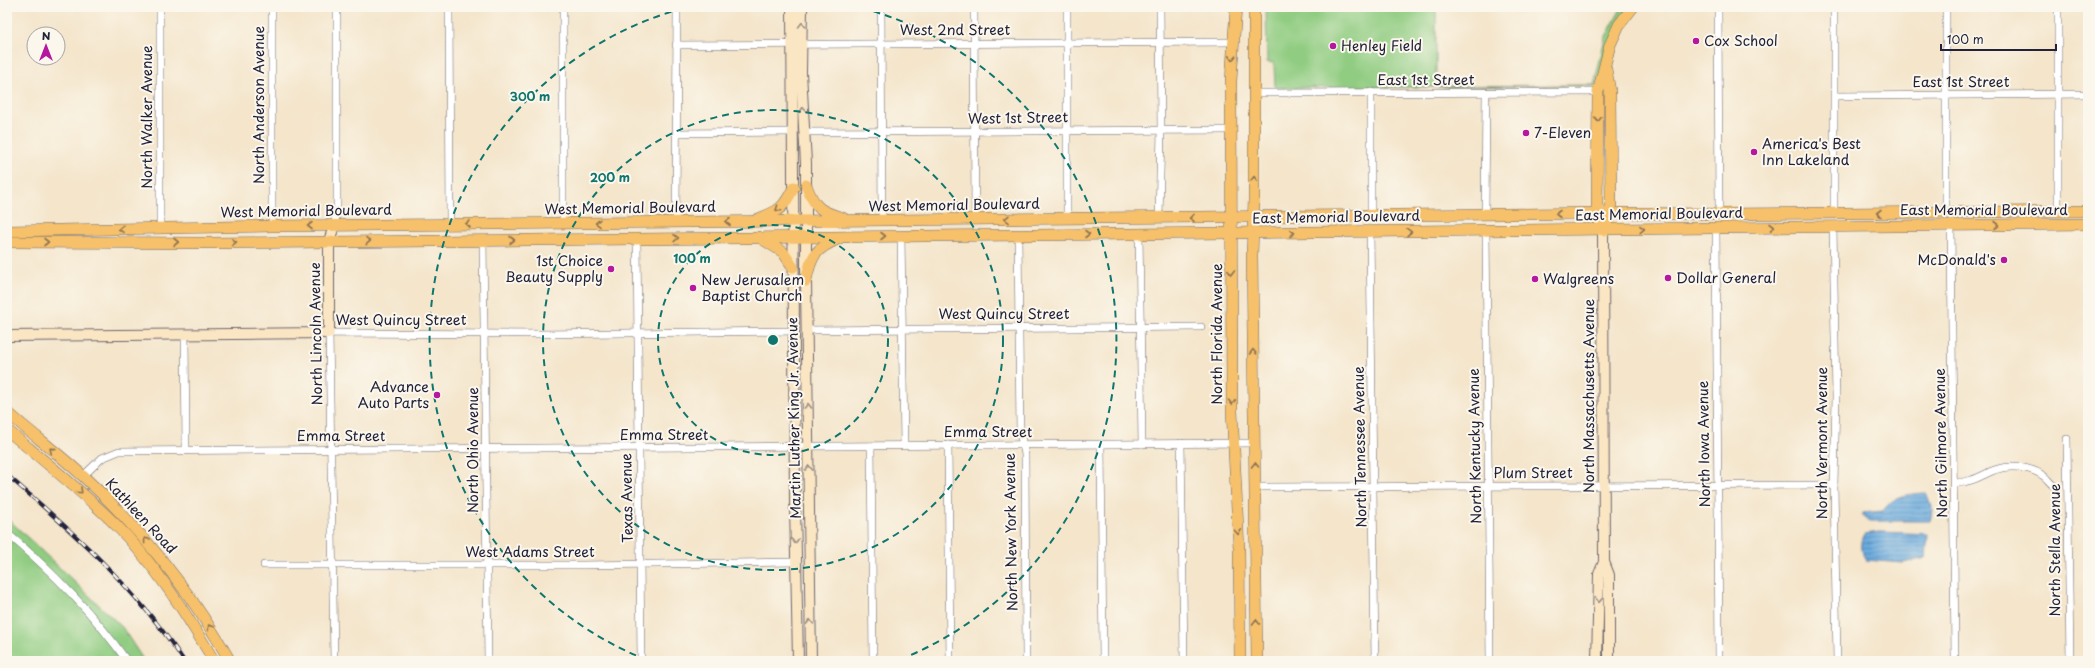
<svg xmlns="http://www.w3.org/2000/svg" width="2095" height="668" font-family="'Playpen Sans',sans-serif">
  <defs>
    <pattern id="water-rules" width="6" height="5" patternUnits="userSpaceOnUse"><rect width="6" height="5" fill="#6babde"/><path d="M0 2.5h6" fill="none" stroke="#588bb5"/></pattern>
  </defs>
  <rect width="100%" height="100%" fill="#fbf7ec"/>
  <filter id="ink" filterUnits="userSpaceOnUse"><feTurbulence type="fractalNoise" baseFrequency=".025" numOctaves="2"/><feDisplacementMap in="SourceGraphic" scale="8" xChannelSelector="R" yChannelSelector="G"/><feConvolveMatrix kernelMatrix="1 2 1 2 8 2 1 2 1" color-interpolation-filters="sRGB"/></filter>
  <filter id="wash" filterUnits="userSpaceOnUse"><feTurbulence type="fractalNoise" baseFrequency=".012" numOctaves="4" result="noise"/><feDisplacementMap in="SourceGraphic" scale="16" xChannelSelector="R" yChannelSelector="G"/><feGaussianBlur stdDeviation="0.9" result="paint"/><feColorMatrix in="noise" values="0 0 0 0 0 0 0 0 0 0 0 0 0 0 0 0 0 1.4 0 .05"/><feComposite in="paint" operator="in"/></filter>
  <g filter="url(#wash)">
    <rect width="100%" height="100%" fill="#f4e5cb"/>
    <g fill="#90cc81" stroke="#59775e">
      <polygon points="1266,7 1436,7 1436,82 1438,86 1594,85 1605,38 1622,7 1627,7 1596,86 1279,88 1275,88 1274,63 1267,62"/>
      <polygon points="7,518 122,627 144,661 7,661"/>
    </g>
    <g fill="url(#water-rules)" stroke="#46668c">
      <path d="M1926,493C1933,503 1933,510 1930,521H1868L1863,517V513L1883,511C1894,495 1908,494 1926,493Z"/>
      <path d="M1880,532L1928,534L1926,558L1903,563L1866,560C1861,553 1860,542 1865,534Z"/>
    </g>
  </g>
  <g filter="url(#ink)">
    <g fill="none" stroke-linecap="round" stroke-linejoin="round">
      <defs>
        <g id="street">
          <polyline points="160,7 160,228"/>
          <polyline points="272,7 272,226"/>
          <polyline points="449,7 450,225"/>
          <polyline points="881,7 882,221"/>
          <polyline points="974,7 975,220"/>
          <polyline points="1067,7 1067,219"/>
          <polyline points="1718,7 1719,214"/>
          <polyline points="2058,7 2058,211"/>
          <polyline points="676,45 1233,42"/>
          <polyline points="1254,93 1598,92"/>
          <polyline points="1835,96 2088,94"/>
          <polyline points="805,132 1231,130"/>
          <polyline points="676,133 792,132"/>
          <polyline points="1946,212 1946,7"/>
          <polyline points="1834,213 1834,7"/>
          <polyline points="1485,214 1486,93"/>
          <polyline points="1371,216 1371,92"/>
          <polyline points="1159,218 1161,131 1160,7"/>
          <polyline points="676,222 677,7"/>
          <polyline points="563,224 563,7"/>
          <polyline points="1951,225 1955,661"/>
          <polyline points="334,226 337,211 337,7"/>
          <polyline points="1833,226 1836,397 1834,485 1837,661"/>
          <polyline points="1716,227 1719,661"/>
          <polyline points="1486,231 1490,661"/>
          <polyline points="1370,232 1375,661"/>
          <polyline points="1139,234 1142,444"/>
          <polyline points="1018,235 1020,433 1025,454 1026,661"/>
          <polyline points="901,236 904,445"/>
          <polyline points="637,239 641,661"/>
          <polyline points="483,240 488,661"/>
          <polyline points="807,330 1201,327"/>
          <polyline points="185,335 186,450"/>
          <polyline points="2067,439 2070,661"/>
          <polyline points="1181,443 1184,661"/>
          <polyline points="1101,444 1103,661"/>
          <polyline points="948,445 950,661"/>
          <polyline points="871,446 873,661"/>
          <polyline points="83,476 102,458 119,451 1254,443"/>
          <path d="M1954,483C1969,483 1979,477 1992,471C2008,464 2031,466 2045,477C2048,480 2050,483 2054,486"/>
          <polyline points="1255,487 1834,485"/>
          <path d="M7,533C52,571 93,613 127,661"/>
          <polyline points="264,565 583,565 796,562"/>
          <polyline points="334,661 329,333 540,334 794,331"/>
        </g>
        <g id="secondary">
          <polyline points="792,7 795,504 798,661"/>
          <polyline points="802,7 801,72 806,163 806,281 811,661"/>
          <polyline points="1603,230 1604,562 1609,575 1609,661"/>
          <polyline points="7,336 329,333 329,241 334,226"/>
          <polyline points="1597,661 1599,574 1604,562"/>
        </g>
        <g id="primary">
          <polyline points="1236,7 1231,81 1232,411 1239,549 1240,661"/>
          <polyline points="1254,7 1254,200 1252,255 1257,661"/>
          <path d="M806,185C815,209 820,211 843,218"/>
          <path d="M756,220C778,211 783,210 794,187"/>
          <polyline points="1599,220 1597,213 1598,92 1610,45 1619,25 1633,7"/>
          <polyline points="1603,230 1611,213 1610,91 1606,69"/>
          <polyline points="7,231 272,226 1611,213 1719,214 2088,211"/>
          <polyline points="759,237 783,252 793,267"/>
          <polyline points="7,242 211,243 637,239 2088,224"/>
          <path d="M806,281C811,255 815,249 840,238"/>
          <path d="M7,412C32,434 59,454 84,477C142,530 191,592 230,661"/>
          <path d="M7,430C44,461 81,490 115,524C155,564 185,612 214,661"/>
        </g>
      </defs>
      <use href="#street" stroke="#6c666d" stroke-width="8"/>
      <use href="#secondary" stroke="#6c666d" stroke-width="12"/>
      <use href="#primary" stroke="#6c666d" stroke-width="12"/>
      <use href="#street" stroke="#fff" stroke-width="7"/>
      <use href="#secondary" stroke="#fbe6c4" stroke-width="10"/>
      <use href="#primary" stroke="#f6c16b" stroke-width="11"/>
      <defs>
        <path id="rail" d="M7,475C72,531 136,588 184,661"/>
      </defs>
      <use href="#rail" stroke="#22223b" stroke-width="4"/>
      <use href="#rail" stroke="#fbf7ec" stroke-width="2.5" stroke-dasharray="8" stroke-linecap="butt"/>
    </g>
    <defs><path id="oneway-chevron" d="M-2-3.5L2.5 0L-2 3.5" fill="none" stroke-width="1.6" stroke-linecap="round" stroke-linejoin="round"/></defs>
    <g stroke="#998e86">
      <use href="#oneway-chevron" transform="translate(802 25) rotate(-90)"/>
      <use href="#oneway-chevron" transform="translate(803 110) rotate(-95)"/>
      <use href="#oneway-chevron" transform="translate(808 406) rotate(-91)"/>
      <use href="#oneway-chevron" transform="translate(809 468) rotate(-90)"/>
      <use href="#oneway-chevron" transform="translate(795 541) rotate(89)"/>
      <use href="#oneway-chevron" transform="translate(1599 600) rotate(92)"/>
      <use href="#oneway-chevron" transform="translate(810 622) rotate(-91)"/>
    </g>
    <g stroke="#8c7253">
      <use href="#oneway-chevron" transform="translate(1232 58) rotate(93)"/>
      <use href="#oneway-chevron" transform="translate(1598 119) rotate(90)"/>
      <use href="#oneway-chevron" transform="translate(1254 179) rotate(-90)"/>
      <use href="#oneway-chevron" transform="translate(778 209) rotate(146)"/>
      <use href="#oneway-chevron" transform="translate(1879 213) rotate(180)"/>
      <use href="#oneway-chevron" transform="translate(1558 214) rotate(180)"/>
      <use href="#oneway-chevron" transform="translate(1192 218) rotate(179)"/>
      <use href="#oneway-chevron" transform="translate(1007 219) rotate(179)"/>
      <use href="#oneway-chevron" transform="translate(728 222) rotate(180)"/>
      <use href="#oneway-chevron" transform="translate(598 223) rotate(179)"/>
      <use href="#oneway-chevron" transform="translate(468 224) rotate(180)"/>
      <use href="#oneway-chevron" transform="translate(1997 225)"/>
      <use href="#oneway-chevron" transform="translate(310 226) rotate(180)"/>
      <use href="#oneway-chevron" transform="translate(1772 227)"/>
      <use href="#oneway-chevron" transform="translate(121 229) rotate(179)"/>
      <use href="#oneway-chevron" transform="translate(1642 229) rotate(-2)"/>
      <use href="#oneway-chevron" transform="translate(1409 232) rotate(-1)"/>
      <use href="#oneway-chevron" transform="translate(1292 233)"/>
      <use href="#oneway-chevron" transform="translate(1087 234)"/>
      <use href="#oneway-chevron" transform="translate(883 236)"/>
      <use href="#oneway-chevron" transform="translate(676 238) rotate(-1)"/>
      <use href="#oneway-chevron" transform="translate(512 240)"/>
      <use href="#oneway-chevron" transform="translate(368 241) rotate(-1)"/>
      <use href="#oneway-chevron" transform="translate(46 242)"/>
      <use href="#oneway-chevron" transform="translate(176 242)"/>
      <use href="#oneway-chevron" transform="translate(234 242) rotate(-1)"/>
      <use href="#oneway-chevron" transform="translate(1231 272) rotate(90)"/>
      <use href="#oneway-chevron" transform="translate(1253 352) rotate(-91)"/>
      <use href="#oneway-chevron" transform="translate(1232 402) rotate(90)"/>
      <use href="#oneway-chevron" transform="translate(52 450) rotate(-140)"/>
      <use href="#oneway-chevron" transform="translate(1255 465) rotate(-91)"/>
      <use href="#oneway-chevron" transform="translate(80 491) rotate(43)"/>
      <use href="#oneway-chevron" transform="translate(1238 532) rotate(87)"/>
      <use href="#oneway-chevron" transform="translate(146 540) rotate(-131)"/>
      <use href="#oneway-chevron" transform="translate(1256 622) rotate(-91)"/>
      <use href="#oneway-chevron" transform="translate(210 627) rotate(-124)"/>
    </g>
  </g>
  <g fill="none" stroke="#0f766e" stroke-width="2" stroke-dasharray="7 5">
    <circle cx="773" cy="340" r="115"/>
    <circle cx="773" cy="340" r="230"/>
    <path d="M647 660A344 344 0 0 1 684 8M862 8A344 344 0 0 1 899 660"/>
  </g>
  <g fill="#b5179e" stroke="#fbf7ec" stroke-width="1.5">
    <circle cx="1696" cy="41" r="4"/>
    <circle cx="1333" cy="46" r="4"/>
    <circle cx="1526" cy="133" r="4"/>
    <circle cx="1754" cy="152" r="4"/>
    <circle cx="2004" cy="260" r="4"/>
    <circle cx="611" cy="269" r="4"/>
    <circle cx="1668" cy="278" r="4"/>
    <circle cx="1535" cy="279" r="4"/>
    <circle cx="693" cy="288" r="4"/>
    <circle cx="437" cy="395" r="4"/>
  </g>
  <g text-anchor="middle" stroke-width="4" stroke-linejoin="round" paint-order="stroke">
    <g font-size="14" fill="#22223b" stroke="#fbf7ec">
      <text x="955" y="35">West 2nd Street</text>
      <text x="1426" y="85">East 1st Street</text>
      <text x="1961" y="87">East 1st Street</text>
      <text transform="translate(259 105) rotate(-90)" y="5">North Anderson Avenue</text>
      <text transform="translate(147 117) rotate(-90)" y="5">North Walker Avenue</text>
      <text transform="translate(1018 118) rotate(-1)" y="5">West 1st Street</text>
      <text transform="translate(954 205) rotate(-1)" y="5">West Memorial Boulevard</text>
      <text transform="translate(630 208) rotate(-1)" y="5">West Memorial Boulevard</text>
      <text x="1984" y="215">East Memorial Boulevard</text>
      <text transform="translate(306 211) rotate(-1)" y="5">West Memorial Boulevard</text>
      <text transform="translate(1659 214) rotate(-1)" y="5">East Memorial Boulevard</text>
      <text transform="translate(1336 217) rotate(-1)" y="5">East Memorial Boulevard</text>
      <text x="1004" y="319">West Quincy Street</text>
      <text x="401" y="325">West Quincy Street</text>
      <text transform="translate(316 334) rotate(-91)" y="5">North Lincoln Avenue</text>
      <text transform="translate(1217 334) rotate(-90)" y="5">North Florida Avenue</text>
      <text transform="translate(1589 396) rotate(-90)" y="5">North Massachusetts Avenue</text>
      <text transform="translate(794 418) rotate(-91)" y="5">Martin Luther King Jr. Avenue</text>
      <text x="988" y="437">Emma Street</text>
      <text x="664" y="440">Emma Street</text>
      <text x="341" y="441">Emma Street</text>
      <text transform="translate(1822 443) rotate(-90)" y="5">North Vermont Avenue</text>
      <text transform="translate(1941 443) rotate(-91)" y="5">North Gilmore Avenue</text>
      <text transform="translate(1704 444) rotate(-91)" y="5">North Iowa Avenue</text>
      <text transform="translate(1475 446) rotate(-91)" y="5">North Kentucky Avenue</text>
      <text transform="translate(1360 447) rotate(-91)" y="5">North Tennessee Avenue</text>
      <text transform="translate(473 450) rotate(-90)" y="5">North Ohio Avenue</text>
      <text x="1533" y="478">Plum Street</text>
      <text transform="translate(627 498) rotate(-91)" y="5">Texas Avenue</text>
      <text transform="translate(141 516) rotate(47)" y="5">Kathleen Road</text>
      <text transform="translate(1011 532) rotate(-91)" y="5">North New York Avenue</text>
      <text transform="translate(2055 550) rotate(-90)" y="5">North Stella Avenue</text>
      <text x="530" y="557">West Adams Street</text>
    </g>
    <g font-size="14" fill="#22223b" stroke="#fbf7ec" text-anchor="start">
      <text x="1704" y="46">Cox School</text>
      <text x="1341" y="51">Henley Field</text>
      <text x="1534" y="138">7-Eleven</text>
      <text x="1762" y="149">America's Best<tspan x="1762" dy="16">Inn Lakeland</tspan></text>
      <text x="1996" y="265" text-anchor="end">McDonald's</text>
      <text x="603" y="266" text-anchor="end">1st Choice<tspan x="603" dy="16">Beauty Supply</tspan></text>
      <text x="1676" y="283">Dollar General</text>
      <text x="1543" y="284">Walgreens</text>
      <text x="701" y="285">New Jerusalem<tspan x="701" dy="16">Baptist Church</tspan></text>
      <text x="429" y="392" text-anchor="end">Advance<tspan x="429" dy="16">Auto Parts</tspan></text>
    </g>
  </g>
  <circle cx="773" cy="340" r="6" fill="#0f766e" stroke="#fbf7ec" stroke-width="2"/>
  <g font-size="12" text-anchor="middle" font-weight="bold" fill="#0f766e" stroke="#fbf7ec" stroke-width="4" stroke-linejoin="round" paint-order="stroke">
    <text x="530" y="101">300 m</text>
    <text x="610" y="182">200 m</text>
    <text x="692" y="263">100 m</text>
  </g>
  <rect width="2095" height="668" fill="none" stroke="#fbf7ec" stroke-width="24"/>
  <g transform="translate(46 46)"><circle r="19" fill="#fbf7ec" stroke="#a4a2a5"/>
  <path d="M0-3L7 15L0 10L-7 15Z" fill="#b5179e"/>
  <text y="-6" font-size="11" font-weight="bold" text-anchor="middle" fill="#22223b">N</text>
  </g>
  <path d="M1941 44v6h115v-6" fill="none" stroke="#22223b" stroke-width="2"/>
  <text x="1947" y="44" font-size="12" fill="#22223b" stroke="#fbf7ec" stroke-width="3" paint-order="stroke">100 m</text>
</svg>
